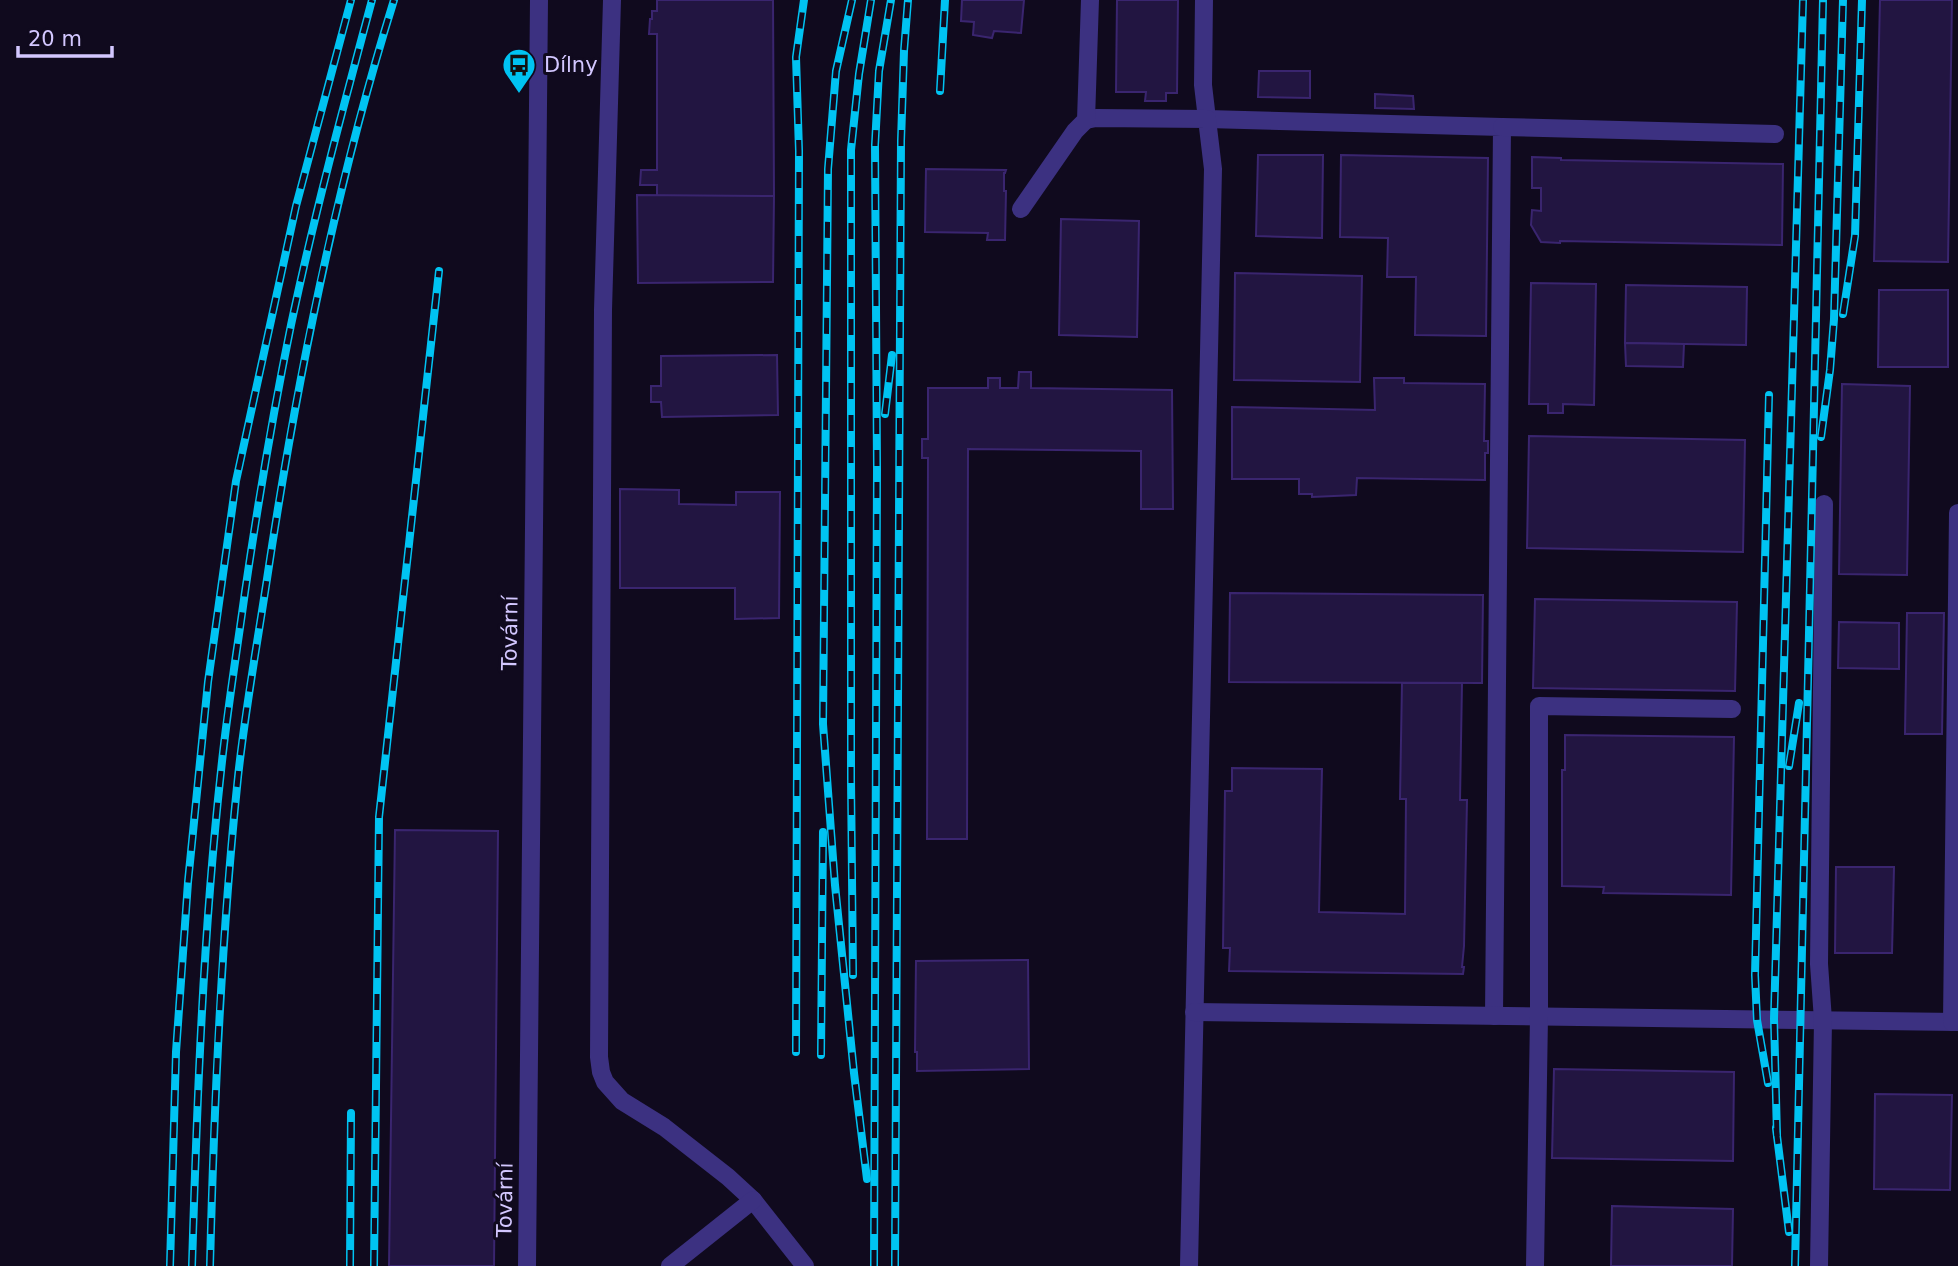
<svg xmlns="http://www.w3.org/2000/svg" width="1958" height="1266" font-family="'DejaVu Sans',sans-serif">
  <rect width="100%" height="100%" fill="#100a1e"/>
  <g fill="#221541" stroke="#3a256f" stroke-width="2">
    <polygon points="657,0 773,0 774,196 657,196 657,185 640,185 641,170 657,170 657,34 649,34 650,19 652,19 652,11 657,11"/>
    <polygon points="962,0 1024,0 1021,33 994,31 992,38 973,35 974,22 961,21"/>
    <polygon points="1117,0 1178,0 1177,93 1166,93 1166,101 1145,101 1146,92 1116,92"/>
    <polygon points="1880,0 1952,0 1948,262 1874,261"/>
    <polygon points="1259,71 1310,71 1310,98 1258,97"/>
    <polygon points="1375,94 1413,96 1414,109 1375,108"/>
    <polygon points="1258,155 1323,155 1322,238 1256,236"/>
    <polygon points="1341,155 1488,158 1486,336 1415,335 1416,277 1387,277 1388,238 1340,237"/>
    <polygon points="1532,157 1561,158 1561,160 1783,164 1782,245 1560,241 1560,243 1541,242 1531,225 1532,210 1541,211 1541,188 1532,188"/>
    <polygon points="926,169 1006,170 1005,173 1004,173 1004,191 1006,191 1005,240 987,240 988,233 925,232"/>
    <polygon points="637,195 774,196 773,282 638,283"/>
    <polygon points="1061,219 1139,221 1137,337 1059,335"/>
    <polygon points="1235,273 1362,276 1360,382 1234,380"/>
    <polygon points="1531,283 1596,284 1594,405 1563,404 1563,413 1548,413 1548,404 1529,404"/>
    <polygon points="1626,285 1747,287 1746,345 1625,343"/>
    <polygon points="1879,290 1948,290 1948,367 1878,367"/>
    <polygon points="1625,343 1684,344 1683,367 1626,366"/>
    <polygon points="777,355 778,415 662,417 661,402 651,402 651,386 661,386 661,356"/>
    <polygon points="1019,372 1031,372 1031,388 1172,390 1173,509 1141,509 1141,451 968,449 967,839 927,839 928,458 922,458 922,439 928,439 928,388 988,388 988,378 1000,378 1000,388 1018,388"/>
    <polygon points="1374,378 1404,378 1404,383 1485,384 1484,441 1488,441 1488,453 1485,453 1485,480 1357,478 1356,495 1312,497 1312,494 1299,494 1299,479 1232,479 1232,407 1375,410"/>
    <polygon points="1842,384 1910,386 1907,575 1839,574"/>
    <polygon points="1529,436 1745,440 1743,552 1527,548"/>
    <polygon points="620,489 679,490 679,504 736,505 736,492 780,492 779,618 735,619 735,588 620,588"/>
    <polygon points="1230,593 1483,595 1482,683 1229,682"/>
    <polygon points="1535,599 1737,602 1735,691 1533,688"/>
    <polygon points="1907,613 1944,613 1942,734 1905,734"/>
    <polygon points="1839,622 1899,623 1899,669 1838,668"/>
    <polygon points="1402,683 1462,683 1460,800 1467,800 1464,946 1462,967 1464,967 1463,974 1229,971 1230,948 1223,948 1225,791 1232,791 1232,768 1322,769 1319,912 1405,914 1406,799 1400,799"/>
    <polygon points="1565,735 1734,737 1731,895 1603,893 1604,887 1562,886 1562,770 1565,770"/>
    <polygon points="395,830 498,831 494,1266 389,1266"/>
    <polygon points="1836,867 1894,867 1892,953 1835,953"/>
    <polygon points="1028,960 1029,1069 917,1071 917,1052 915,1052 916,961"/>
    <polygon points="1554,1069 1734,1072 1733,1161 1552,1158"/>
    <polygon points="1875,1094 1952,1095 1950,1190 1874,1189"/>
    <polygon points="1612,1206 1733,1209 1732,1266 1611,1266"/>
  </g>
  <g fill="none" stroke-linecap="round" stroke-linejoin="round">
    <g stroke="#3c3181" stroke-width="18">
      <polyline points="612,0 603,310 599,1057 601,1072 605,1082 622,1101 664,1127 728,1177 753,1200 805,1266"/>
      <polyline points="1204,0 1203,85 1207,119 1502,127 1494,1016"/>
      <polyline points="1086,120 1096,118 1207,119 1213,169 1189,1266"/>
      <polyline points="1502,127 1775,134"/>
      <polyline points="1021,209 1075,131 1086,120 1090,0"/>
      <polyline points="1194,1012 1958,1022"/>
      <polyline points="1952,1022 1958,513"/>
      <polyline points="527,1266 539,0"/>
      <polyline points="670,1266 753,1200"/>
      <polyline points="1535,1266 1539,1016 1539,706 1732,709"/>
      <polyline points="1819,1266 1823,1020 1819,964 1824,504"/>
    </g>
    <defs>
      <g id="rail">
        <polyline points="852,0 836,71 828,169 823,724 835,885 854,1073 867,1179"/>
        <polyline points="940,91 945,0"/>
        <polyline points="1843,314 1855,236 1862,0"/>
        <polyline points="885,414 892,355"/>
        <polyline points="1821,437 1830,370 1834,319 1843,0"/>
        <polyline points="1789,766 1799,703"/>
        <polyline points="853,975 851,779 851,150 859,74 871,0"/>
        <polyline points="796,1052 799,151 796,57 804,0"/>
        <polyline points="821,1055 823,832"/>
        <polyline points="1768,1083 1757,1020 1755,975 1769,395"/>
        <polyline points="1776,1128 1789,1232"/>
        <polyline points="1777,1136 1774,1019 1803,0"/>
        <polyline points="170,1266 176,1052 188,882 208,682 236,481 296,206 351,0"/>
        <path d="M192,1266C197,1101 203,935 221,771C227,711 237,651 245,592C258,503 273,413 291,325C314,216 343,108 372,0"/>
        <path d="M210,1266C214,1103 221,940 238,777C245,711 257,645 267,579C296,384 335,189 394,0"/>
        <polyline points="350,1266 351,1113"/>
        <polyline points="374,1266 379,817 439,271"/>
        <polyline points="874,1266 877,469 875,145 879,71 891,0"/>
        <polyline points="895,1266 901,141 904,51 908,0"/>
        <polyline points="1795,1266 1823,0"/>
      </g>
    </defs>
    <use href="#rail" stroke="#00c3f2" stroke-width="8"/>
    <use href="#rail" stroke="#100a1e" stroke-width="5" stroke-dasharray="16" stroke-linecap="butt"/>
  </g>
  <defs>
    <symbol id="bus-pin" viewBox="-11 -11 22 30"><path d="M0 17L-7.5 6A9.5 9.5 0 1 1 7.5 6Z" fill="#00c3f2" stroke="#100a1e"/><path d="M-5-6H5V4H4V6H2V4H-2V6H-4V4H-5ZM-3.5-4V0h7V-4ZM-3.5 1.2v1.5H-2V1.2ZM2 1.2v1.5H3.5V1.2Z" fill="#111"/></symbol>
  </defs>
  <g fill-rule="evenodd">
    <use href="#bus-pin" x="500" y="46" width="38" height="52"/>
  </g>
  <g text-anchor="middle" stroke-width="6" stroke-linejoin="round" paint-order="stroke">
    <g font-size="21" fill="#d3c7ff" stroke="#100a1e" text-anchor="start">
      <text x="544" y="72">Dílny</text>
    </g>
    <g font-size="21" fill="#d3c7ff" stroke="#100a1e">
      <text transform="translate(510 633) rotate(-89)" y="7">Tovární</text>
      <text transform="translate(505 1200) rotate(-89)" y="7">Tovární</text>
    </g>
  </g>
  <path d="M18 46v10h94v-10" fill="none" stroke="#d3c7ff" stroke-width="3.5"/>
  <text x="28" y="46" font-size="21" fill="#d3c7ff" stroke="#100a1e" stroke-width="5" paint-order="stroke">20 m</text>
</svg>
